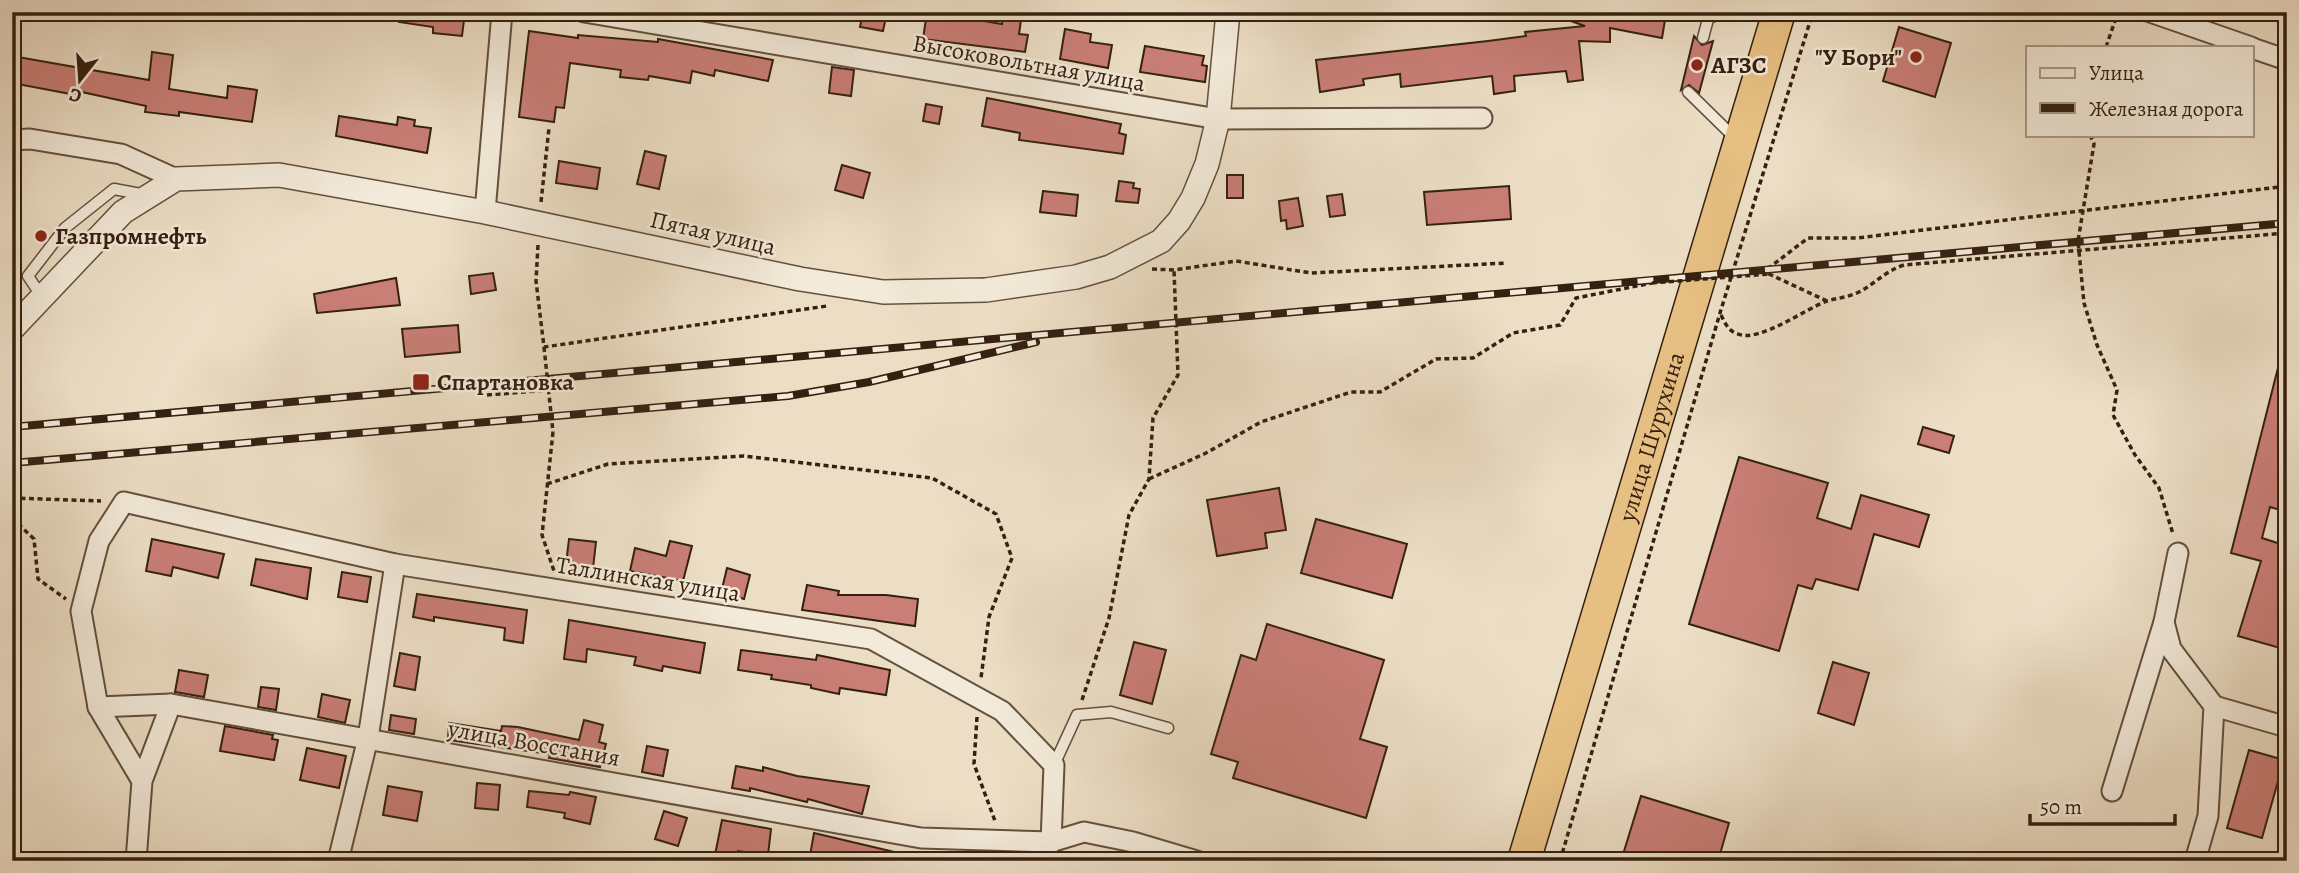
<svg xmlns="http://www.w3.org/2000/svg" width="2299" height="873" font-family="Alegreya,serif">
  <rect width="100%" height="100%" fill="#ecdec5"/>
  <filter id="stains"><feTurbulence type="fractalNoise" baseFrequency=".00286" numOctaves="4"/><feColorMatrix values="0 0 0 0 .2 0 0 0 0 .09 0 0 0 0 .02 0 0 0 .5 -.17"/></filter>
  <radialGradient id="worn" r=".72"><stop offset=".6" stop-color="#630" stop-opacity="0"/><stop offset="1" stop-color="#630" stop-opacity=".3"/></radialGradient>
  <g fill="#c97e76" stroke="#352010" stroke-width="2">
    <polygon points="400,12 465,12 462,36 433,33 433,27 399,22"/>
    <polygon points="863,12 887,12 883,31 860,27"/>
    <polygon points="927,12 954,12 954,16 1002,24 1003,17 1021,20 1019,34 1028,35 1025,52 923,39"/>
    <polygon points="1569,12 1666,14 1662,38 1610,28 1610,42 1579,41 1583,80 1568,82 1566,71 1514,76 1515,91 1494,94 1492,76 1401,87 1400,74 1363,79 1364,85 1320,92 1316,60 1488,41 1526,36 1525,32 1585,26 1568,20"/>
    <polygon points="1899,27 1951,43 1935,97 1883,81"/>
    <polygon points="1065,29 1091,34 1090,42 1112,45 1108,68 1060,59"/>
    <polygon points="529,31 578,38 578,35 658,42 658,39 773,60 768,81 715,70 714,76 692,71 690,83 649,76 648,80 620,77 621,70 570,63 564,108 556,107 554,122 519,117"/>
    <polygon points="1694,36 1702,45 1713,41 1699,93 1689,85 1681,90"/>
    <polygon points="1145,46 1204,56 1202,65 1207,66 1205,82 1140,72"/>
    <polygon points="152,52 173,55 169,89 227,98 228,86 257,90 252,122 179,112 179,116 145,112 146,106 77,91 76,95 12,83 12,56 149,80"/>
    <polygon points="832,67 854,70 851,96 829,93"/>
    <polygon points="987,98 1121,124 1119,133 1126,135 1123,154 1019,140 1020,133 982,126"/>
    <polygon points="926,104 942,107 939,124 923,121"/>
    <polygon points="339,116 397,125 398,117 415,120 414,126 431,128 427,153 336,136"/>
    <polygon points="645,151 666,156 659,189 637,184"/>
    <polygon points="559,161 600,168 597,189 556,183"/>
    <polygon points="842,165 870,173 863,198 835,190"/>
    <rect x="1227" y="175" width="16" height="23"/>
    <polygon points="1119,181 1134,183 1133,188 1140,189 1138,203 1116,201"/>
    <polygon points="1509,186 1511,219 1427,225 1424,192"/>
    <polygon points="1043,191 1078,195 1076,216 1040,212"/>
    <polygon points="1342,194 1345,215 1330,217 1327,196"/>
    <polygon points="1298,198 1303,226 1287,229 1286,220 1281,221 1279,201"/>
    <polygon points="493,273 496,290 471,294 469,276"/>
    <polygon points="396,278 400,305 317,313 314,294"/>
    <polygon points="458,325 460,352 405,357 402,329"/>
    <polygon points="2281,356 2287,356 2287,512 2270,507 2262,538 2287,546 2287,650 2238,636 2261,561 2231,553"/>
    <polygon points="1923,427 1954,436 1949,453 1918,444"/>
    <polygon points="1739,457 1828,483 1817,518 1851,529 1861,495 1929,515 1919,547 1874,534 1858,590 1816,579 1812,589 1798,585 1779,651 1689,624"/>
    <polygon points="1279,488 1286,530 1265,533 1267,548 1217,556 1207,500"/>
    <polygon points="1316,519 1407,544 1392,598 1301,573"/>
    <polygon points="152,539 224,554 218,578 173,567 171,576 146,571"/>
    <polygon points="569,539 596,542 593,568 566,564"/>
    <polygon points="670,541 692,546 683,581 630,571 635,548 666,556"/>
    <polygon points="256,559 311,568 307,599 251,585"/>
    <polygon points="727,568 750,575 744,599 721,593"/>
    <polygon points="342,572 371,577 367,602 338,597"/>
    <polygon points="807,585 839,591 838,595 886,595 918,599 915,626 802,610"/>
    <polygon points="417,594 527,610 523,643 504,640 505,628 434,617 434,621 413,617"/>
    <polygon points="569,620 705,643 700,673 663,666 662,671 634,665 636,657 587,649 586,662 564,659"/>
    <polygon points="1267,624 1384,660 1360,739 1387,747 1366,818 1233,778 1238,762 1211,754 1241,655 1256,660"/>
    <polygon points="1134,642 1166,650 1152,704 1120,695"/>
    <polygon points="741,650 816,660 817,655 890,670 886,695 840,688 839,694 811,688 811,685 771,679 772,675 738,670"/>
    <polygon points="400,653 420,657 415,690 394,686"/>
    <polygon points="1833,662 1869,673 1854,725 1818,713"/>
    <polygon points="179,670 208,675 204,697 175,692"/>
    <polygon points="261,687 279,689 276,710 258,707"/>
    <polygon points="322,694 350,700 345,723 318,717"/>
    <polygon points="391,715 416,719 414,734 389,730"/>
    <polygon points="584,720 603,725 599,742 606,744 600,767 549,758 550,754 448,740 449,723 501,731 502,726 518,727 579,740"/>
    <polygon points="225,726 273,735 272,739 278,740 274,760 220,751"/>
    <polygon points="647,746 668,750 663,776 642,772"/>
    <polygon points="307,748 346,756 339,788 300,780"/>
    <polygon points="2249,750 2284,760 2262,838 2227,828"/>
    <polygon points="736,766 763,771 763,767 797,776 869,786 862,814 808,799 807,802 750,788 750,791 732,788"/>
    <polygon points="477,783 500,785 498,810 475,808"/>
    <polygon points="388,786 422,792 417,821 383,815"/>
    <polygon points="529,791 569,795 570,792 596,797 590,824 564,818 565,813 527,807"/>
    <polygon points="1641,796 1729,823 1718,861 1621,861"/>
    <polygon points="664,811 687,818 678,846 655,839"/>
    <polygon points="722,820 771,829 768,855 738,851 737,859 715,855"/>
    <polygon points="814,833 903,854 902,861 809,861"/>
  </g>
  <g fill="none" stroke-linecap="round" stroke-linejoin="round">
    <defs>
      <g id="service">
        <polyline points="1703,38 1708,19 1721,12"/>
        <polyline points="1688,92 1735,138"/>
        <polyline points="42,297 28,276 65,228 114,189 146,195"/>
        <polyline points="1054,765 1077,715 1111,712 1168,728"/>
      </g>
      <g id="minor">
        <polyline points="584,12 1218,119 1482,118"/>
        <polyline points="2150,12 2251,47"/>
        <polyline points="2252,48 2287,60"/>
        <polyline points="12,140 30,139 121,154 176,179"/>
        <polyline points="485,212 502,12"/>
        <polyline points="2178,553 2164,622 2171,649 2214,706 2208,816 2195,861"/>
        <polyline points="2214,706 2287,727"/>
        <polyline points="98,707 171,704"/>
        <polyline points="2112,791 2164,622"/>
        <polyline points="136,861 142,781 171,704 921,838 1051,842 1054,765 1002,711 871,639 395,564 124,502 99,541 81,611 98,707 142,781"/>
        <polyline points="338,861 368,738 395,564"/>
        <polyline points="1040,861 1051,842 1084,832 1133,842 1197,861"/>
      </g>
      <polyline id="tertiary" points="12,329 123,212 176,179 279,175 485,212 800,279 883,292 986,290 1076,277 1110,267 1161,241 1179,221 1193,198 1207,164 1218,119 1228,12"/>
      <g id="trunk">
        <path id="s1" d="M1524,861L1779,12"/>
      </g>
    </defs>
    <use href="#service" stroke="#63503d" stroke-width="13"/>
    <use href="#minor" stroke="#63503d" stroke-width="23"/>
    <use href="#tertiary" stroke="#63503d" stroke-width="26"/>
    <use href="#trunk" stroke="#352010" stroke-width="35"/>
    <g stroke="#352010" stroke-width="3.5" stroke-dasharray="5 3.5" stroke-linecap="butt">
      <polyline points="2106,47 2118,12"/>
      <polyline points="2090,135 2094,144 2078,241 2084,303 2097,345 2117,390 2113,415 2135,455 2159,488 2173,534"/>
      <polyline points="541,202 549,128"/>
      <polyline points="538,245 536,281 544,347 827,306"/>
      <polyline points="1152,269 1174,270 1236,261 1311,273 1507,263"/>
      <polyline points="1827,301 1769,274 1770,267 1808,238 1857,238 2287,186"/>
      <path d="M1721,315C1725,323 1728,331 1738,334C1759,343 1807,308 1827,301C1838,298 1849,297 1859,292C1875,284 1885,271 1904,265L2287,233"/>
      <polyline points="487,395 549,390"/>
      <polyline points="12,401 22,401"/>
      <polyline points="553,432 542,535 554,571"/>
      <polyline points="1149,479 1206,453 1261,422 1351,392 1380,392 1436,359 1473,358 1513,333 1560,325 1576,298 1652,283"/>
      <polyline points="547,484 608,464 744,456 932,478 996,514 1012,558 989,617 981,678"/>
      <polyline points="12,498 101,501"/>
      <polyline points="12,518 34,539 38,579 66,599"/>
      <polyline points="1082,700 1109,618 1129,515 1149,479 1153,418 1178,375 1174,270"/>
      <polyline points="977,717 974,764 995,821"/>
      <polyline points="1560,861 1720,313 1813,12"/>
    </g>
    <use href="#service" stroke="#f3ead9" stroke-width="10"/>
    <use href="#minor" stroke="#f3ead9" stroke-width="19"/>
    <use href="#tertiary" stroke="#f3ead9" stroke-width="23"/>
    <use href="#trunk" stroke="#e6bf82" stroke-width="32"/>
    <defs>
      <g id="rail">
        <polyline points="12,427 2287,223"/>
        <polyline points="12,463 788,396 869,382 1036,342"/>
      </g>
    </defs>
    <use href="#rail" stroke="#352010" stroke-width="8"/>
    <use href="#rail" stroke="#f3ead9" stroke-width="5" stroke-dasharray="16" stroke-linecap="butt"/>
    <g stroke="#352010" stroke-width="3.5" stroke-dasharray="5 3.5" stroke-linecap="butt">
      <polyline points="1652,283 1769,274"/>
      <polyline points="544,347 553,432"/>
    </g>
  </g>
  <g fill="#8f2418" stroke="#f3ead9" stroke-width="2.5">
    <circle cx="1916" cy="57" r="7"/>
    <circle cx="1697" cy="65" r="7"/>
    <circle cx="41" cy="236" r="7"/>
    <rect x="412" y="373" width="18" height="18" rx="3.5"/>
  </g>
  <g text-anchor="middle" stroke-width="5" stroke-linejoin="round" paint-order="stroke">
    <g font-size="24" font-weight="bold" fill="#352010" stroke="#f3ead9" text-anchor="start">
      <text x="1902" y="65" text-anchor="end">"У Бори"</text>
      <text x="1711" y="73">АГЗС</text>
      <text x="55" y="244">Газпромнефть</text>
      <text x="437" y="390">Спартановка</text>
    </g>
    <g font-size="24" fill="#352010" stroke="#f3ead9">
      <text transform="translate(1029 63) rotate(10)" y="8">Высоковольтная улица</text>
      <text transform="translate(713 233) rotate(13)" y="8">Пятая улица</text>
      <text dy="8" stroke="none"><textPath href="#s1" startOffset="443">улица Шурухина</textPath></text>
      <text transform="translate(648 579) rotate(9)" y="8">Таллинская улица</text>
      <text transform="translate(534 743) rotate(10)" y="8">улица Восстания</text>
    </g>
  </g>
  <rect width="2299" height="873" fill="none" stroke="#ecdec5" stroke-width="42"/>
  <rect x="14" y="14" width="2271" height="845" fill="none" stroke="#352010" stroke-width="3.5"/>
  <rect x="21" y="21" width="2257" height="831" fill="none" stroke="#352010" stroke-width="2"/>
  <rect x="2026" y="46" width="228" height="91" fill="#f3ead9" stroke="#a79989" stroke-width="2"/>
  <rect x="2040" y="68" width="35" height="10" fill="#f3ead9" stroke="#a79989" stroke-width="2"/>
  <text x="2089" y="80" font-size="21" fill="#352010">Улица</text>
  <rect x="2040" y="103" width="35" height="10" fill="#352010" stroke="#a79989" stroke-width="2"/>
  <text x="2089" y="116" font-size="21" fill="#352010">Железная дорога</text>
  <g transform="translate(80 80) rotate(197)" stroke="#f3ead9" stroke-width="5" paint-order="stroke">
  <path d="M0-5L12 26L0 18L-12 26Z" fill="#352010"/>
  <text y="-10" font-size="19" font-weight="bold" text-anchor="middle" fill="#352010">С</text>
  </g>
  <path d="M2030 814v10h145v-10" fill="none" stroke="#352010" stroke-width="3.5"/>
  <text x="2040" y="814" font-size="21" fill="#352010" stroke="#f3ead9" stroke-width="5" paint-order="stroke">50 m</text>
  <rect width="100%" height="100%" filter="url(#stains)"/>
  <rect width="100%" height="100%" fill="url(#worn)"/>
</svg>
